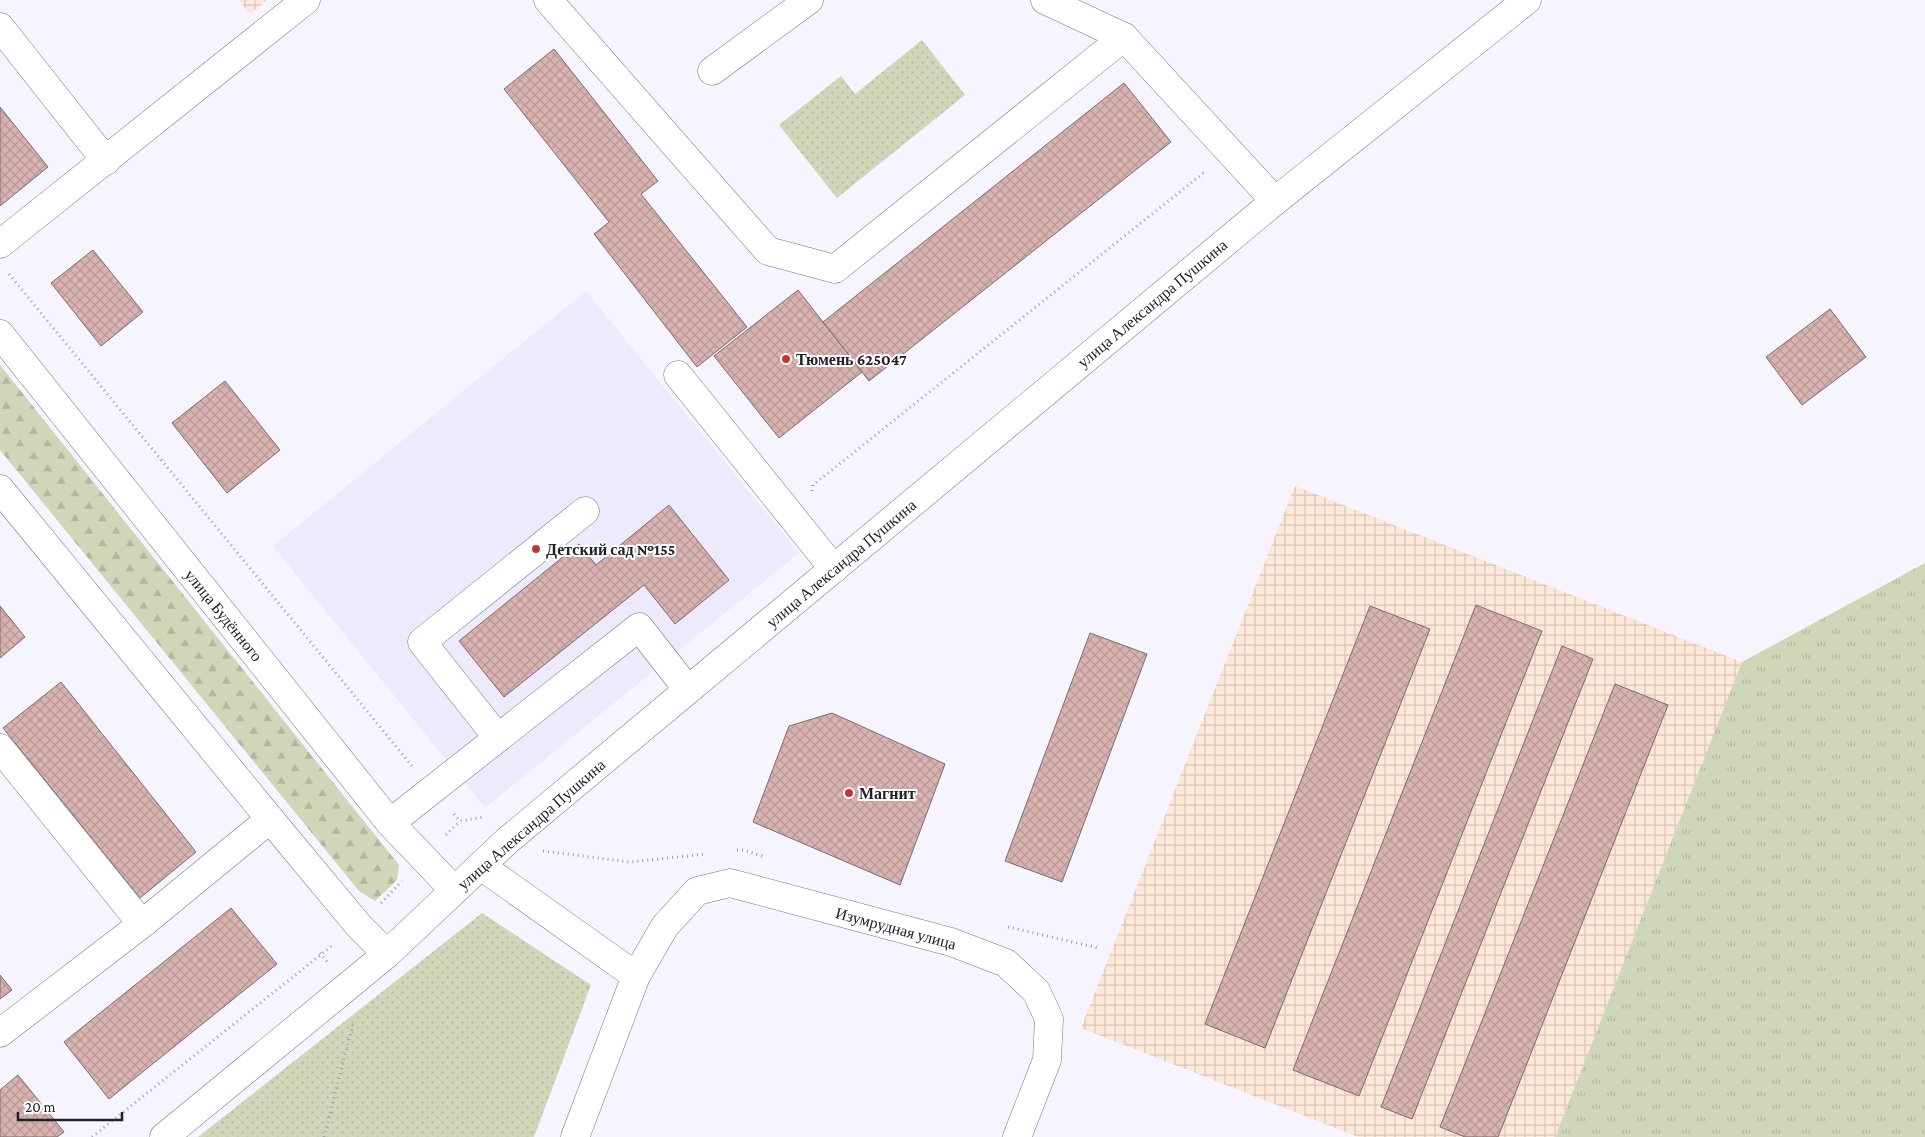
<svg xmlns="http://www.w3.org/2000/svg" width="1925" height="1137" font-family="'Crimson Pro',serif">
  <defs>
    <pattern id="industrial-grid" width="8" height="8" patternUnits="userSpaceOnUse" patternTransform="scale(1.25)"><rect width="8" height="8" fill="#fce7d9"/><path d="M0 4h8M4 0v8" fill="none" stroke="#d8c6ba"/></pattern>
    <pattern id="grass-tufts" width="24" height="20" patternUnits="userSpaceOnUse" patternTransform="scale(1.25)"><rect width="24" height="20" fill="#cfd7b8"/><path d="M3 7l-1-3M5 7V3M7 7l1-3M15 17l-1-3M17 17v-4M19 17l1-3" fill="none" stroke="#b1b89e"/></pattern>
    <pattern id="forest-firs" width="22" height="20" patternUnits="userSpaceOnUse" patternTransform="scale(1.25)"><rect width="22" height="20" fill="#cfd7b8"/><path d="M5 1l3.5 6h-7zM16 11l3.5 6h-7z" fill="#b1b89e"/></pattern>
    <pattern id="park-dots" width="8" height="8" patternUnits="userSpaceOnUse" patternTransform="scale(1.25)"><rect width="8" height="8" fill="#cfd7b8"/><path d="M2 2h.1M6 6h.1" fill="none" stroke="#b1b89e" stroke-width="1.8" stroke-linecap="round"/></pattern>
    <pattern id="building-cross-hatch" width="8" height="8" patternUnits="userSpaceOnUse" patternTransform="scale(1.25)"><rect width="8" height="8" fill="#d7b2af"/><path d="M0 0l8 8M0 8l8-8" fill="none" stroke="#b89997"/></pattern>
  </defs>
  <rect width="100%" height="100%" fill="#f6f4fe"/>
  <polygon fill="#edeafd" points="586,291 799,553 485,808 273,546"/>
  <g fill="url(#industrial-grid)">
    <polygon points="239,0 267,0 250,14"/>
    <polygon points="1295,486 1742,662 1555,1137 1358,1137 1081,1028"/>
  </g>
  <polygon fill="url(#grass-tufts)" points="1925,563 1925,1137 1555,1137 1742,662"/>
  <polygon fill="url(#forest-firs)" points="0,365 399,865 397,880 375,901 359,891 0,450"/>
  <g fill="url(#park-dots)">
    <polygon points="922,40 965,95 837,198 779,125 841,76 855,94"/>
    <polygon points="482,913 591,985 534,1137 198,1137"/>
  </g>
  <g fill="url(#building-cross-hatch)" stroke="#7d6d6c">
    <polygon points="554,49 658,181 641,194 747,327 697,367 594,234 609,222 504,89"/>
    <polygon points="1124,83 1171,142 869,381 823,322"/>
    <polygon points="0,107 48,167 0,206"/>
    <polygon points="93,250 143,312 101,346 51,283"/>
    <polygon points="798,290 862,372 779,438 714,356"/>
    <polygon points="1830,309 1866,357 1802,405 1766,357"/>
    <polygon points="225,381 280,450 227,493 172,423"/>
    <polygon points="669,505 729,580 675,624 644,585 504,697 459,641 579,544 596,565"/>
    <polygon points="1476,605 1542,631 1359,1096 1293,1070"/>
    <polygon points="0,606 25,637 0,658"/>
    <polygon points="1370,606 1430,629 1265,1048 1205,1024"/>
    <polygon points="1090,633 1147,654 1062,882 1005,861"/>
    <polygon points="1562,646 1593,659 1412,1119 1381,1107"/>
    <polygon points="61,682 196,852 140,898 3,728"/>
    <polygon points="1615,684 1668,705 1498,1137 1465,1137 1440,1127"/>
    <polygon points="832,713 945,764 900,885 753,822 789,726"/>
    <polygon points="231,908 277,964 109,1099 64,1042"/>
    <polygon points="0,975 12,990 0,999"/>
    <polygon points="18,1075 64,1132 57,1137 0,1137 0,1090"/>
  </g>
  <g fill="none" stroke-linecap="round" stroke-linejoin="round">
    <defs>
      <g id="minor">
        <polyline points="548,0 768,251 835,269 1124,37 1275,201"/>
        <polyline points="1045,0 1124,37"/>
        <polyline points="0,27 106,161"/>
        <polyline points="712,71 809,0"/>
        <polyline points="0,244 306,0"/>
        <polyline points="0,334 390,823 454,890"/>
        <polyline points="678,375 834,569"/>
        <polyline points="0,489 270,819 359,926 387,954"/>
        <polyline points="585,511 422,642 498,738 639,627 688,690"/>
        <polyline points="0,748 142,924"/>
        <polyline points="390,823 498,738"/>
        <polyline points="481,866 636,976"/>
        <polyline points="0,1033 142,924 270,819"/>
        <polyline points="164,1137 387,954 508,840 688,690 1275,201 1527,0"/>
        <polyline points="575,1137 636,976 665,926 697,891 730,883 951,942 1006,963 1036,991 1049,1019 1047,1060 1017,1137"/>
      </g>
    </defs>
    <use href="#minor" stroke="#777583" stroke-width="29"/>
    <g stroke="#9e9da5" stroke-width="3" stroke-dasharray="1 4" stroke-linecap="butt">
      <polyline points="9,274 412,766"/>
      <polyline points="812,491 813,485 1206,171"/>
      <polyline points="454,814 460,821 484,817"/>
      <polyline points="446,835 460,821"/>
      <polyline points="737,850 743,850 765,857"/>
      <polyline points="543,851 630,862 706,854"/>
      <polyline points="381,903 402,881"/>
      <polyline points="1008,927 1098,948"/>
      <polyline points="320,953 328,963"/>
      <polyline points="92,1137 333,945"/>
      <polyline points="324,1137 353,1024"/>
    </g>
    <use href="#minor" stroke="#fff" stroke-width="28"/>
  </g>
  <g fill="#c43536" stroke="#fff" stroke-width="2">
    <circle cx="786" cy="359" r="5"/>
    <circle cx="536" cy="549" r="5"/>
    <circle cx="849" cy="793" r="5"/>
  </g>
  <g text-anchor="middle" stroke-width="4" stroke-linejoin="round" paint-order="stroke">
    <g font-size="16" fill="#222127" stroke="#fff">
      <text transform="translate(1152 303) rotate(-40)" y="6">улица Александра Пушкина</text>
      <text transform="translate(841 563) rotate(-40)" y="6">улица Александра Пушкина</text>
      <text transform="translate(224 615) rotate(51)" y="6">улица Будённого</text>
      <text transform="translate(531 824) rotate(-41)" y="6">улица Александра Пушкина</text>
      <text transform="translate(896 928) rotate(15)" y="6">Изумрудная улица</text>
    </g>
    <g font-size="16" font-weight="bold" fill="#222127" stroke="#fff" text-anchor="start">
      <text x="796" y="365">Тюмень 625047</text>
      <text x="546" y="555">Детский сад №155</text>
      <text x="859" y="799">Магнит</text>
    </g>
  </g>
  <path d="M18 1112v8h104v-8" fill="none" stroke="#222127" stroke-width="2.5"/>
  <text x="25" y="1112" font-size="15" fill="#222127" stroke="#ffffff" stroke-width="4" paint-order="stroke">20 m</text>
</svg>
